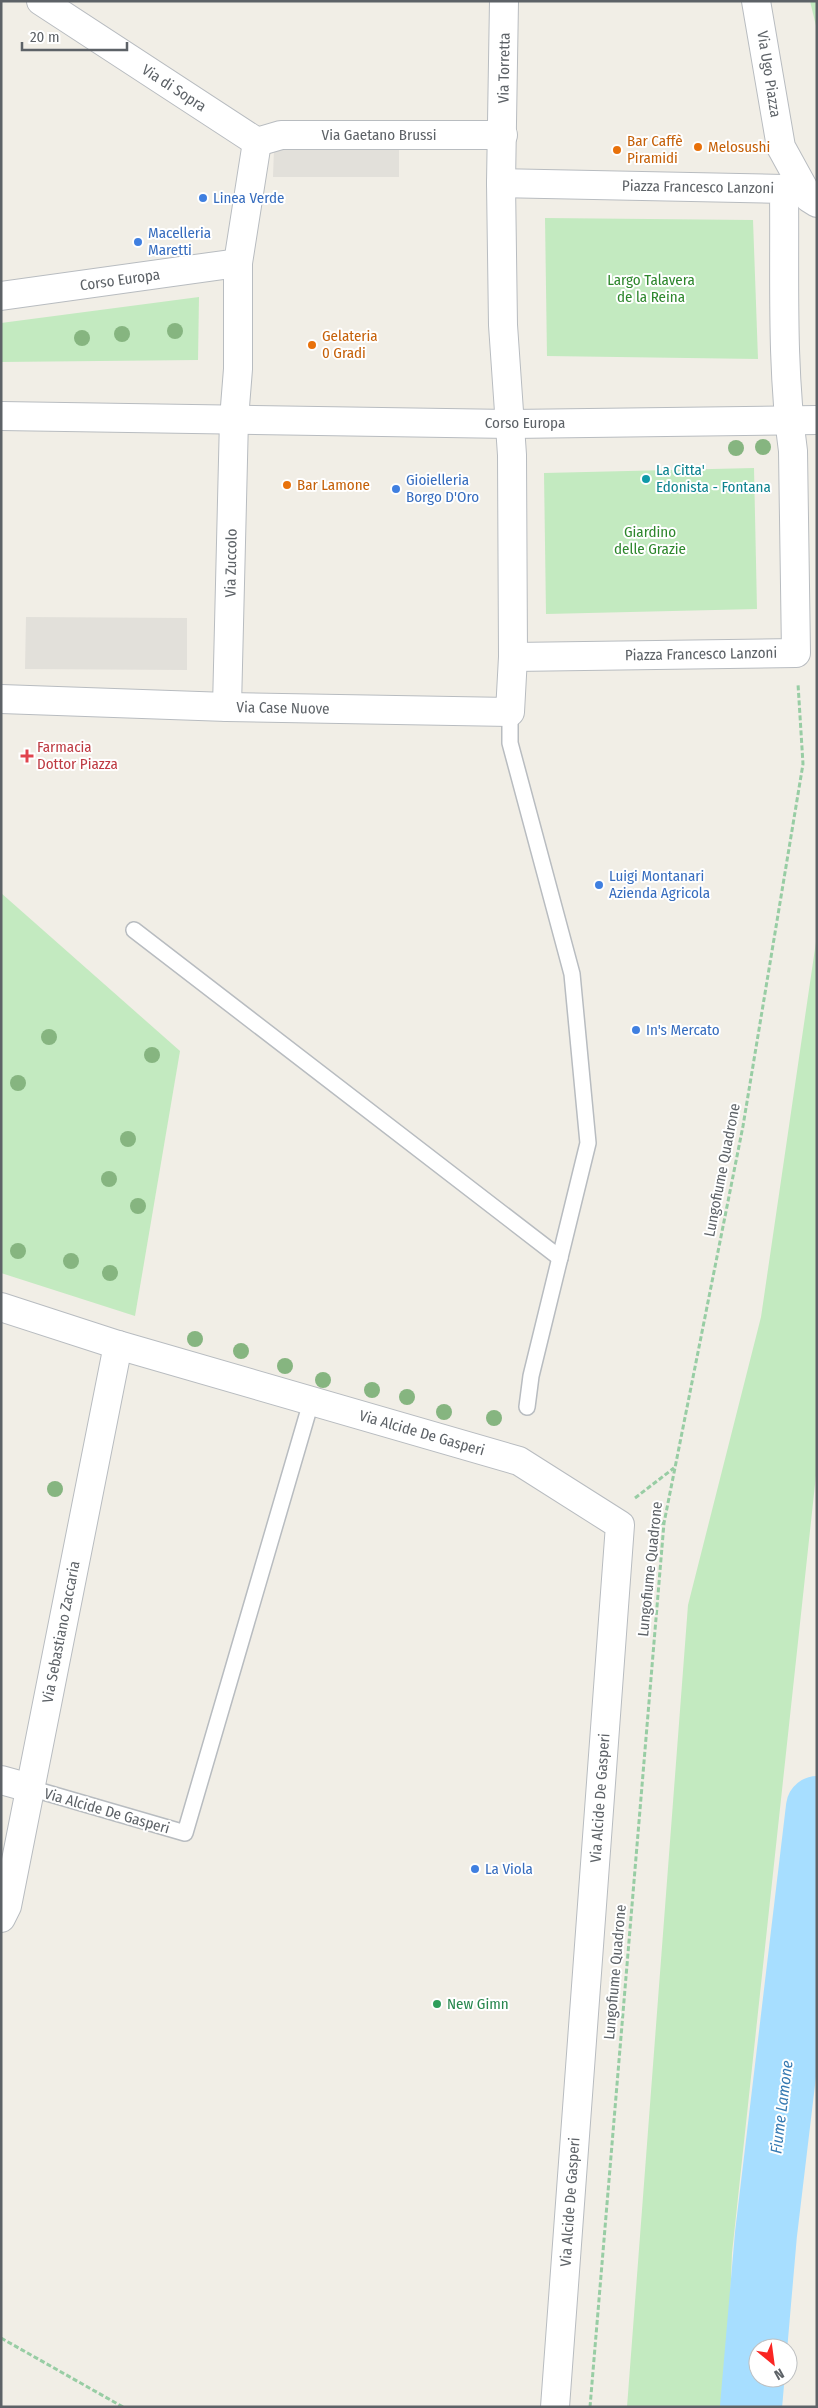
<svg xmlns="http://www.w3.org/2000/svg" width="818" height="2408" font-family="'Fira Sans Condensed',sans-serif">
  <rect width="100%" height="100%" fill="#f1eee6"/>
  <g fill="#e2e0da">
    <polygon points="399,148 399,177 273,177 274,149"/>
    <polygon points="26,617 187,618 187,670 25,669"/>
  </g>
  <g fill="#c3eac0">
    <polygon points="810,1 817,1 817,30"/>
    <polygon points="545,218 753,220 758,359 547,356"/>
    <polygon points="199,297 198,360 1,362 1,323"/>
    <polygon points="754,468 757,609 546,614 544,473"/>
    <polygon points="1,893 180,1051 135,1316 1,1273"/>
    <polygon points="817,935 817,1466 732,2253 726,2407 627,2407 688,1605 761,1317"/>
  </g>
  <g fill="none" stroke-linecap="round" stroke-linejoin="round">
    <polyline stroke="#a7deff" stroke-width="62" points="751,2407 766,2234 817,1807"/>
    <defs>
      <g id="service">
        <polyline points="510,712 510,743 572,974 588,1143 531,1376 527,1407"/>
        <polyline points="134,930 560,1258"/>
        <polyline points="30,1788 185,1833 311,1402"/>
      </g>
      <g id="minor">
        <polyline points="41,1 257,142"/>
        <polyline points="756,1 781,147 809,198 817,203"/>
        <polyline points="257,142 281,135 503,135"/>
        <path d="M501,183L784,189C785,276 781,365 793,451L796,653L513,657"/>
        <polyline points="1,296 238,263"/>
        <polyline points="1,416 511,424 817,420"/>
        <polyline points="1,699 227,707 510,712 513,657 512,455 503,325 501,183 504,1"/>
        <polyline points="227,707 234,419 238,369 238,263 257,142"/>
        <polyline points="1,1307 118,1345 519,1461 620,1525 555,2407"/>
        <polyline points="1,1780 30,1788"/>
        <polyline points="1,1918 7,1906 118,1345"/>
      </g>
    </defs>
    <use href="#service" stroke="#b8bcc0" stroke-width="18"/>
    <use href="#minor" stroke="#b8bcc0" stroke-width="30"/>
    <g stroke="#98cda4" stroke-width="3" stroke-dasharray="5 2.5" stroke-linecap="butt">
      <polyline points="635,1498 674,1468"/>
      <polyline points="651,1524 664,1523"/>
      <polyline points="1,2338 123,2407"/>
      <polyline points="590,2407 664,1523 743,1126 803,764 798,684"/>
    </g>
    <use href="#service" stroke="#fff" stroke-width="15"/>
    <use href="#minor" stroke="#fff" stroke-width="28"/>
  </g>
  <g fill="#86b580">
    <circle cx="175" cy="331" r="8"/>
    <circle cx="122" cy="334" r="8"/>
    <circle cx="82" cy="338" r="8"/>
    <circle cx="763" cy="447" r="8"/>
    <circle cx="736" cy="448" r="8"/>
    <circle cx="49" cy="1037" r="8"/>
    <circle cx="152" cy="1055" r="8"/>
    <circle cx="18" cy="1083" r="8"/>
    <circle cx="128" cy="1139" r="8"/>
    <circle cx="109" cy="1179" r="8"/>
    <circle cx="138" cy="1206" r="8"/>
    <circle cx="18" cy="1251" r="8"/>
    <circle cx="71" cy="1261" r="8"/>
    <circle cx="110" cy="1273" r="8"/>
    <circle cx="195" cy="1339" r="8"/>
    <circle cx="241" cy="1351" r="8"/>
    <circle cx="285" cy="1366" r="8"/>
    <circle cx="323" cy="1380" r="8"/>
    <circle cx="372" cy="1390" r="8"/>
    <circle cx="407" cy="1397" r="8"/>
    <circle cx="444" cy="1412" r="8"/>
    <circle cx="494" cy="1418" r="8"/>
    <circle cx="55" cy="1489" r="8"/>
  </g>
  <g fill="#e8710a" stroke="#fff" stroke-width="2">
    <circle cx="698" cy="147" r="5"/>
    <circle cx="617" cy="150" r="5"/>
    <circle cx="312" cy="345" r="5"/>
    <circle cx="287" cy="485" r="5"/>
  </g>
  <g fill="#3f7fe0" stroke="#fff" stroke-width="2">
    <circle cx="203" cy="198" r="5"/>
    <circle cx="138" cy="242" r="5"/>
    <circle cx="396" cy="489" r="5"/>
    <circle cx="599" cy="885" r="5"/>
    <circle cx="636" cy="1030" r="5"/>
    <circle cx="475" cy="1869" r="5"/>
  </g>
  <circle fill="#0f9aa8" stroke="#fff" stroke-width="2" cx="646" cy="479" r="5"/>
  <path fill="#e0444e" stroke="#fff" stroke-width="2" d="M24.5 748.5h5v5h5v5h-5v5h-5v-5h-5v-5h5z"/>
  <circle fill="#2e9e5b" stroke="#fff" stroke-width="2" cx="437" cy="2004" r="5"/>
  <g text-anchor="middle" stroke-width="4" stroke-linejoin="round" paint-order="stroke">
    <g font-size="15" fill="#5d6267" stroke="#fff">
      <text transform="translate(504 68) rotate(-89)" y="5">Via Torretta</text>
      <text transform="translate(769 74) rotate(81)" y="5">Via Ugo Piazza</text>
      <text transform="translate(174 88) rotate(33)" y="5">Via di Sopra</text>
      <text x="379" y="140">Via Gaetano Brussi</text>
      <text transform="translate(698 187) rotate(1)" y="5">Piazza Francesco Lanzoni</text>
      <text transform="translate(120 280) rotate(-8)" y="5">Corso Europa</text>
      <text x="525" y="428">Corso Europa</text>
      <text transform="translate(231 563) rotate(-89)" y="5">Via Zuccolo</text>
      <text transform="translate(701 654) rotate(-1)" y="5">Piazza Francesco Lanzoni</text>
      <text transform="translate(283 708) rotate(1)" y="5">Via Case Nuove</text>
      <text transform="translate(722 1170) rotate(-79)" y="5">Lungofiume Quadrone</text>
      <text transform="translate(422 1433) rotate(16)" y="5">Via Alcide De Gasperi</text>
      <text transform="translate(650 1569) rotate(-84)" y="5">Lungofiume Quadrone</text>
      <text transform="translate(61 1632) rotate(-79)" y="5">Via Sebastiano Zaccaria</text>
      <text transform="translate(600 1798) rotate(-86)" y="5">Via Alcide De Gasperi</text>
      <text transform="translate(107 1811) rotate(16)" y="5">Via Alcide De Gasperi</text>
      <text transform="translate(615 1972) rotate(-85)" y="5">Lungofiume Quadrone</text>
      <text transform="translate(570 2202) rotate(-86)" y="5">Via Alcide De Gasperi</text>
    </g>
    <g font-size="15" fill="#c56008" stroke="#fff" text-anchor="start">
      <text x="627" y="146">Bar Caffè<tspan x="627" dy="17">Piramidi</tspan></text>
      <text x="708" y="152">Melosushi</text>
      <text x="322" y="341">Gelateria<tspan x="322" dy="17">0 Gradi</tspan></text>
      <text x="297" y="490">Bar Lamone</text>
    </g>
    <g font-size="15" fill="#366cbe" stroke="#fff" text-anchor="start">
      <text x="213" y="203">Linea Verde</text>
      <text x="148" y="238">Macelleria<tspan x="148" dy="17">Maretti</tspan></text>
      <text x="406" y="485">Gioielleria<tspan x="406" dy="17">Borgo D'Oro</tspan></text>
      <text x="609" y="881">Luigi Montanari<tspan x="609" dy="17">Azienda Agricola</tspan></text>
      <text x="646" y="1035">In's Mercato</text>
      <text x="485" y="1874">La Viola</text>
    </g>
    <g font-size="15" fill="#2e872d" stroke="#fff">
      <text x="651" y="285">Largo Talavera<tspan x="651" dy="17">de la Reina</tspan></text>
      <text x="650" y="537">Giardino<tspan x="650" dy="17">delle Grazie</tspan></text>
    </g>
    <g font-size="15" fill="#0d838f" stroke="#fff" text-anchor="start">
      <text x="656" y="475">La Citta'<tspan x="656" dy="17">Edonista - Fontana</tspan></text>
    </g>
    <g font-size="15" fill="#be3a42" stroke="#fff" text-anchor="start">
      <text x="37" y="752">Farmacia<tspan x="37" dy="17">Dottor Piazza</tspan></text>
    </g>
    <g font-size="15" fill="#27864d" stroke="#fff" text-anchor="start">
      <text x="447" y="2009">New Gimn</text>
    </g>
    <g font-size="16" font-style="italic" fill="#367ab2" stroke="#fff">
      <text transform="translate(781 2107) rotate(-83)" y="6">Fiume Lamone</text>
    </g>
  </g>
  <rect width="818" height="2408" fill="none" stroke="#5d6267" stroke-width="5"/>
  <g transform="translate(773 2363) rotate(151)"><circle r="24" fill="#ffffff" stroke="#bec0c2"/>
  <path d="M0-4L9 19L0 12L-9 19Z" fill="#fa2623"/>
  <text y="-8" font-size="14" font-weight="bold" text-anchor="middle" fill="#5d6267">N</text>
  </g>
  <path d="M22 42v8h105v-8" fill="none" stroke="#5d6267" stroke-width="2.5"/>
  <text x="30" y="42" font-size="15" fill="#5d6267" stroke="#ffffff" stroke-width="4" paint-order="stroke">20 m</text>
</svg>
